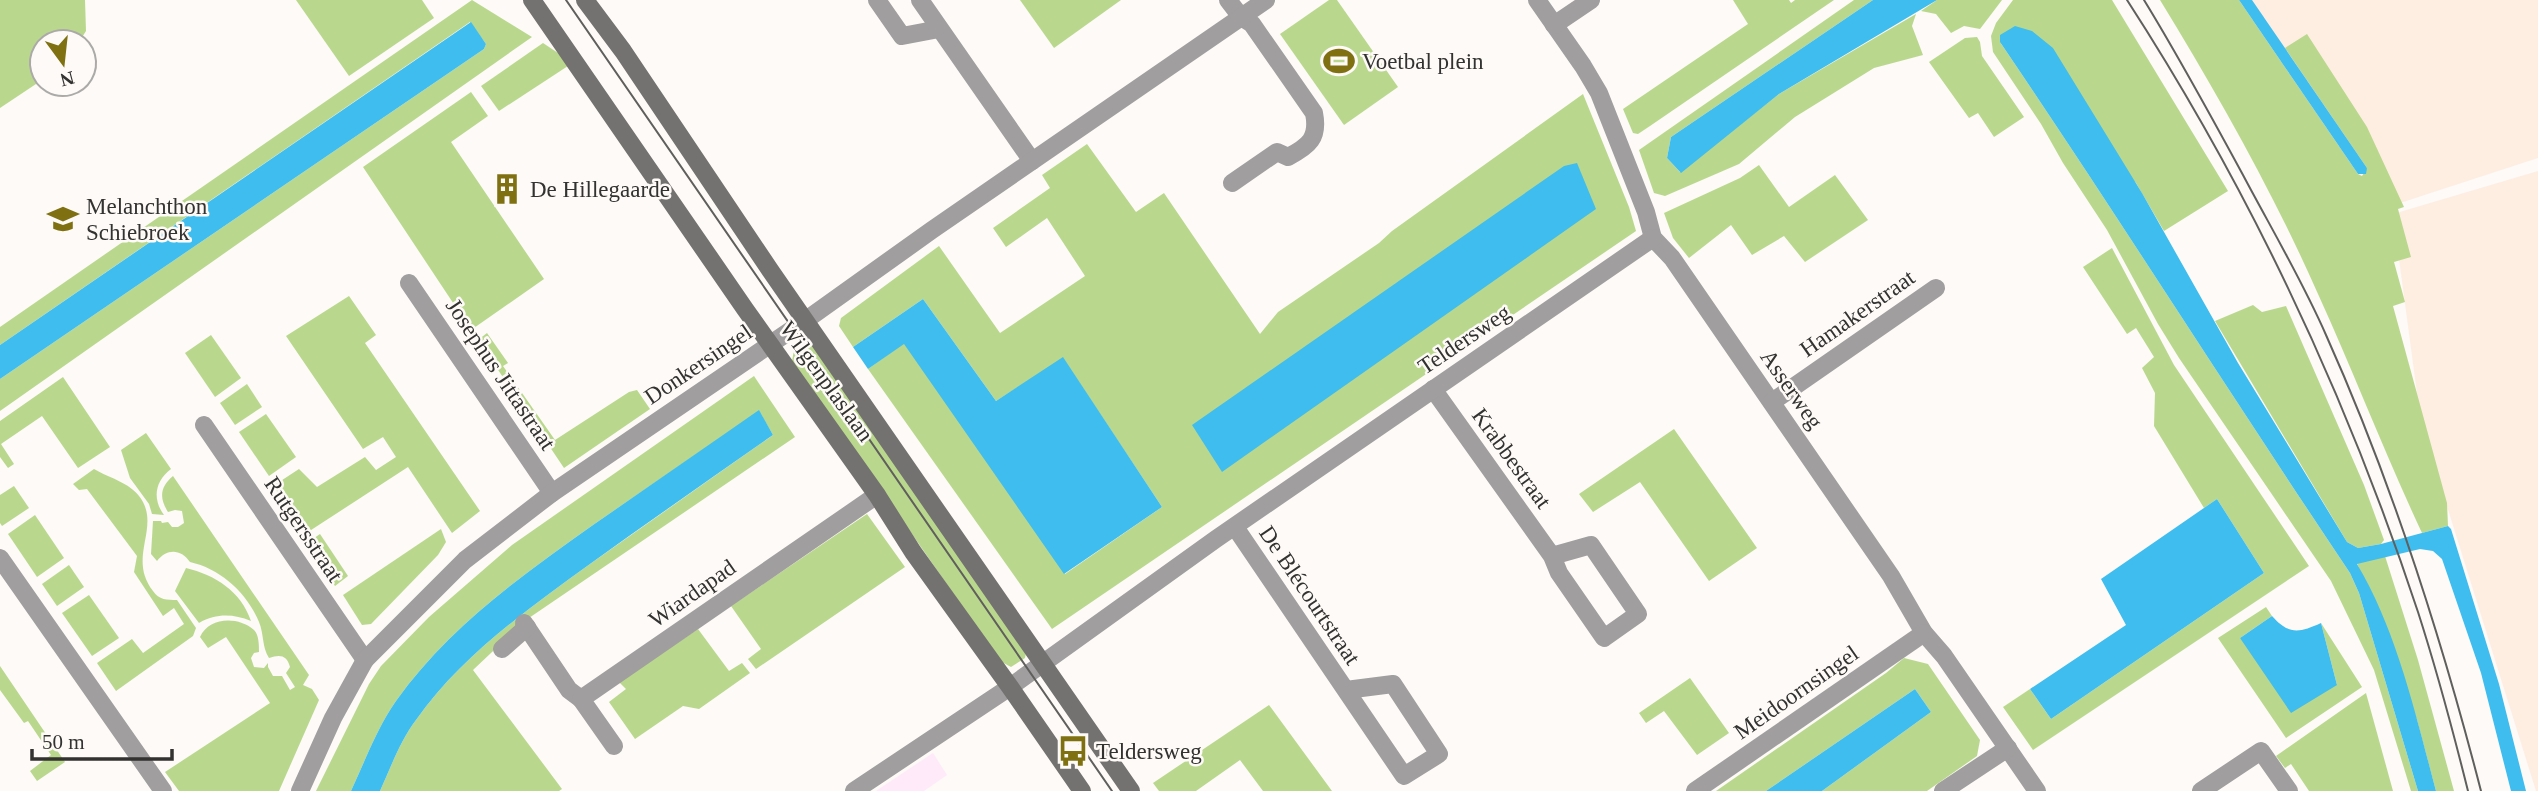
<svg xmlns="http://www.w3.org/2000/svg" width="2538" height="791" font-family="'Times New Roman',serif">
  <rect width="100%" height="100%" fill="#fdfaf7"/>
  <polygon fill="#ffeaf9" points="933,753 947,775 924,791 876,791"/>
  <g fill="#feeee1">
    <polygon points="2239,0 2538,0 2538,158 2394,205"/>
    <polygon points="2538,171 2538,791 2536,791 2421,423 2393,214"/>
  </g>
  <g fill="#bad88d">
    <polygon points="0,0 85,0 86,31 79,42 42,42 42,80 0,108"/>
    <polygon points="296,0 422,0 434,18 349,76"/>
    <polygon points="472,0 532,37 0,411 0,379 484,49 486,44 470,22 0,345 0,327"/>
    <polygon points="1020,0 1121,0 1054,48"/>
    <polygon points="1329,0 1337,0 1398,87 1344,125 1280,34"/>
    <polygon points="1733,0 1789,0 1791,3 1795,0 1834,0 1650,126 1638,134 1633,133 1623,109 1748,24"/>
    <polygon points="1854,0 1873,0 1671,137 1667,158 1680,172 1779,94 1916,14 1912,26 1923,55 1874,68 1795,117 1739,164 1665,196 1654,193 1639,150"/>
    <polygon points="1937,0 2002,0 1980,29 1964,26 1951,33 1936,14 1921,11"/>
    <path d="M2013,0H2112L2228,191L2164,231L2136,183L2000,42C2119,218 2232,397 2350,573L2359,593L2418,791H2411L2374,670L2331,581L2179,358L2158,324L2107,230L2063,163L2041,124L1993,52L1991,36L1996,23Z"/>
    <path d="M2160,0H2239L2358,174L2362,176L2367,168L2285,48L2307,34L2367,127L2404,207L2398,209L2411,257L2394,262L2405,302L2393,306L2447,503L2448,526L2422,533C2385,454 2354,373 2318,294C2273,192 2218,95 2160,0Z"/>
    <polygon points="1977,37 1980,42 1982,56 2024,117 1994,137 1978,113 1969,118 1929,62 1965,38"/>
    <polygon points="543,43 567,59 571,64 499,111 481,86"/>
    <polygon points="471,92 488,116 451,142 544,279 471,330 363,167"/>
    <polygon points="1583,94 1629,207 1636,231 1052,629 868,369 904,343 1065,574 1162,507 1063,358 996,401 923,299 853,347 839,326 841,318 939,246 1000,333 1085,276 1047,218 1006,247 993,228 1050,188 1042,175 1087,144 1136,212 1164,193 1260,334 1278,312 1379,243 1392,231"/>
    <polygon points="1759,165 1789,207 1835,175 1868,220 1805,262 1784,236 1752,255 1731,225 1689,258 1673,238 1664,213 1740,178"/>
    <polygon points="2112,248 2174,365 2309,566 2033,750 2003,707 2030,689 2051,719 2264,573 2217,499 2204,508 2154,426 2155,393 2142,368 2154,357 2136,328 2127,334 2083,267"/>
    <polygon points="349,296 376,335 365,343 480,511 452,533 408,467 308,532 273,486 299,469 317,487 365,457 376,470 396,457 383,437 363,449 286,336"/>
    <polygon points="2253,305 2262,312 2286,306 2364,485 2384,540 2381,544 2358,548 2347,542 2215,321"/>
    <polygon points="487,333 508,363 503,366 555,440 629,392 637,390 650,409 564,468 478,340"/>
    <polygon points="211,335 241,378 215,397 185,353"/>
    <polygon points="810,342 1026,653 1025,658 1011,667 1000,661 792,361 794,350"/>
    <path d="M754,376L795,437L526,620L473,670L562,789L559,791H380C391,767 400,741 416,720C461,656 528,609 590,564C651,521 712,478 773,435L759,411C704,449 648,487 593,525C521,576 448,628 396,701C377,728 365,761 351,791H316L369,684L381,666L429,617L512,545Z"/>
    <polygon points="63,377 110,447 78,468 42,416 1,444 14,464 8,468 0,457 0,421"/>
    <polygon points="247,384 262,407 235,425 220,403"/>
    <polygon points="266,414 296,457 269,476 239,432"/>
    <polygon points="1674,429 1757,548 1709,581 1640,482 1593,512 1579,494"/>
    <path d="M146,433L171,469C155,481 152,499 164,515L152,514L149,504L130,478L121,450Z"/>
    <path d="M94,469C111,479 133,483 143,502C158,531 128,559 153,591C159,600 167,600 177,600L196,628L193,636L116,691L97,663L132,639L143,653L184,624L174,608L163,616L134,572L137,556L87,489L79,490L73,484Z"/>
    <path d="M173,476L309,675L303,685L312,689L319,700L279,791H179L165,772L270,703L226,637L208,648L200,637C209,617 238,616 254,630C259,635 259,645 259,652L254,653L251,658L254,667L264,668L268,663V667L273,676H282L290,690L295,687L286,673L290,667C287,655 280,654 269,658C262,648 264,634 259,622C247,593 221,569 190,562C181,549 167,548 157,561L151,554L153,521H161L162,523L168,522L172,527H178L184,523L182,511L175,510L168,512C159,498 160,487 173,476Z"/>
    <polygon points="14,486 29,508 2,526 0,523 0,495"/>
    <polygon points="867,514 905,567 756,669 748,659 761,649 731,606"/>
    <polygon points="35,515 64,558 37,577 8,534"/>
    <polygon points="441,529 446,542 438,555 371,624 362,625 343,595"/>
    <polygon points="320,534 348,576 335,586 311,551 310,541"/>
    <polygon points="2385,556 2418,660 2454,791 2436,791 2417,720 2357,563"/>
    <polygon points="69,565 84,587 57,606 42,584"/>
    <path d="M186,568C215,575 241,591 251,621C233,614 217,613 199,623L175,591Z"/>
    <polygon points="89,595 119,638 92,656 62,613"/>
    <polygon points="2266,607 2272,616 2240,638 2337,685 2321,623 2362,687 2286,738 2218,638"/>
    <polygon points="698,629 729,671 742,663 750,673 699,709 683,706 635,739 609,702 626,689 619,682"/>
    <polygon points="1904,658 1928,664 1980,740 1977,756 1927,791 1822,791 1931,712 1915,689 1766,791 1716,791 1886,673"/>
    <polygon points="0,666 65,762 37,781 30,771 51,755 28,721 24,723 0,690"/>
    <polygon points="1690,678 1729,733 1697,755 1664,711 1646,723 1639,713"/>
    <polygon points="2366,693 2393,791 2309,791 2291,764 2285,768 2276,756"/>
    <polygon points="1269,705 1332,791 1263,791 1240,760 1196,791 1159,791 1153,783"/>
  </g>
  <g fill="#3fbdef">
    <polygon points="1873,0 1937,0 1779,94 1681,173 1667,158 1671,137"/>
    <polygon points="2239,0 2252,0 2367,168 2366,174 2358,174"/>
    <polygon points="471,22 486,44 484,49 0,379 0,345"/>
    <path d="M2015,26L2032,31L2053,48L2142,193L2238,363L2347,542L2358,548L2381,544L2448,526L2451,529L2499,684L2526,791H2511L2481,673L2442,559L2433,551L2420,549L2357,564C2397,631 2416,716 2436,791H2418L2359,593L2350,573C2232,397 2119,218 2000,42V35Z"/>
    <polygon points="1577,163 1596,209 1222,472 1192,425 1564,166"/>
    <polygon points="923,299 996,401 1063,357 1162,507 1064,574 904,344 868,369 853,347"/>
    <path d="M759,410L773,435C712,478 651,520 590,564C528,609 461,656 416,720C400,741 391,767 380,791H351C365,761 377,728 396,701C448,628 521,576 593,525C648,487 704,448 759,410Z"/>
    <polygon points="2217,499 2264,573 2051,719 2030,689 2126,625 2101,579"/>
    <path d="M2272,616C2289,635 2299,633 2321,623L2337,685L2291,713L2240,638Z"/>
    <polygon points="1915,689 1931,712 1822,791 1766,791"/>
  </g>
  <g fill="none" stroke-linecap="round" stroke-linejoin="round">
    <g stroke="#a09e9e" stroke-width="18">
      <polyline points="877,0 902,36 939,29"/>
      <polyline points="920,0 1032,161"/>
      <path d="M1228,0L1241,17L1252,24L1314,113C1319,138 1309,146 1288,157L1277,152L1232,183"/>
      <polyline points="1537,0 1583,66 1599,93 1646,212 1653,238 1672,258 1891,576 1924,633 1944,656 2037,791"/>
      <polyline points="1554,25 1591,0"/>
      <polyline points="409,283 552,493"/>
      <polyline points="1433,389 1552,556 1559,573 1604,638 1638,614 1591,545 1552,556"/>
      <polyline points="1772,402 1936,288"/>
      <polyline points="204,425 365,660"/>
      <polyline points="1235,527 1404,776 1439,754 1393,684 1346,690"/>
      <polyline points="0,558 163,791"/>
      <polyline points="524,623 569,690 581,699"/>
      <polyline points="502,649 527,627"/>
      <polyline points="614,746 581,699 877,495"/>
      <polyline points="300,791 333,718 365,660 465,560 552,493 806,320 932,230 1266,0"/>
      <polyline points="854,791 1010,687 1216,539 1653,238"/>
      <polyline points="1695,791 1924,633"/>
      <polyline points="1943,791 2008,748"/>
      <polyline points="2201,791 2261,751 2289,791"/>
    </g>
    <g stroke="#747271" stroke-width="18">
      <polyline points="532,0 745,309 877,495 913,552 1010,687 1082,791"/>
      <polyline points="585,0 623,51 770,270 1131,791"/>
    </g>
    <g stroke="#605f5d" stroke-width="2">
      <polyline points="566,0 1112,791"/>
      <path d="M2127,0C2250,190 2347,397 2418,612C2437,671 2453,731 2468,791"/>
      <path d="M2144,0C2179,57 2211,116 2243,175C2271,228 2302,280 2326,335C2392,482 2441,636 2481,791"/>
    </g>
  </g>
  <defs>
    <symbol id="stadium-bare" viewBox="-9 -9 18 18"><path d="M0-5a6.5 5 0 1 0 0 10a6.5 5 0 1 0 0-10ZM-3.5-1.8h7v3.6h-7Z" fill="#7f7111" stroke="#fdfaf7" stroke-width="2.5" paint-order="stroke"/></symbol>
    <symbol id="building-bare" viewBox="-9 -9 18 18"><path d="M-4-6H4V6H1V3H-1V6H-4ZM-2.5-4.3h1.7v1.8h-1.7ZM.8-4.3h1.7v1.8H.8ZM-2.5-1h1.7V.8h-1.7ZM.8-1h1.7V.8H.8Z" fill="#7f7111" stroke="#fdfaf7" stroke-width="2.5" paint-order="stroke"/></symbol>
    <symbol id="school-bare" viewBox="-9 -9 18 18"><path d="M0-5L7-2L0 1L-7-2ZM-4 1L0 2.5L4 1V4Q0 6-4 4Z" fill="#7f7111" stroke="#fdfaf7" stroke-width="2.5" paint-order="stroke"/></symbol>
    <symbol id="bus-bare" viewBox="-9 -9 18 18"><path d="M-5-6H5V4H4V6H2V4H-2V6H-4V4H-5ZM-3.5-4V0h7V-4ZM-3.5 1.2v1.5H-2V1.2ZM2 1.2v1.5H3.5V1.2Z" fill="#7f7111" stroke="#fdfaf7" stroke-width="2.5" paint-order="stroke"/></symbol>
  </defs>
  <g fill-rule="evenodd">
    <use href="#stadium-bare" x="1317" y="39" width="44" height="44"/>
    <use href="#building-bare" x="485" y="167" width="44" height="44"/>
    <use href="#school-bare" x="41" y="197" width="44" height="44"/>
    <use href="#bus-bare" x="1051" y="729" width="44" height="44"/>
  </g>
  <g text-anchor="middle" stroke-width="5" stroke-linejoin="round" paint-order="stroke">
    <g font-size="23" fill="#333231" stroke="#fdfaf7" text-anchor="start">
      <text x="1362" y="69">Voetbal plein</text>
      <text x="530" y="197">De Hillegaarde</text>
      <text x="86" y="214">Melanchthon<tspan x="86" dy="26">Schiebroek</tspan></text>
      <text x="1096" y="759">Teldersweg</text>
    </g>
    <g font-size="23" fill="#333231" stroke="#fdfaf7">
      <text transform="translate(1857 313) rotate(-35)" y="8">Hamakerstraat</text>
      <text transform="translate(1464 339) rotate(-34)" y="8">Teldersweg</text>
      <text transform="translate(698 364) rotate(-34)" y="8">Donkersingel</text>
      <text transform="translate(501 374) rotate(56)" y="8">Josephus Jittastraat</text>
      <text transform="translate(827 381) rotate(54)" y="8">Wilgenplaslaan</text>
      <text transform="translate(1792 389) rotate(55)" y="8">Asserweg</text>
      <text transform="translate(1512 458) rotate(54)" y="8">Krabbestraat</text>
      <text transform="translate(304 529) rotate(56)" y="8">Rutgersstraat</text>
      <text transform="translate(692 593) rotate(-35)" y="8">Wiardapad</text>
      <text transform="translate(1310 595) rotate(56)" y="8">De Blécourtstraat</text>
      <text transform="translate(1796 692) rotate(-35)" y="8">Meidoornsingel</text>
    </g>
  </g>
  <g transform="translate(63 63) rotate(165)"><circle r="33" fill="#fdfaf7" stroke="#acaaa8" stroke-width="2"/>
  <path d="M0-5L12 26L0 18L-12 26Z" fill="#7f7111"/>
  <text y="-10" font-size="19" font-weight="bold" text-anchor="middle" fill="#333231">N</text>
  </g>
  <path d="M32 749v10h140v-10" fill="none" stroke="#333231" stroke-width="3.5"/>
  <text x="42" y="749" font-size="21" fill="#333231" stroke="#fdfaf7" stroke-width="5" paint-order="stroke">50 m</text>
</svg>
